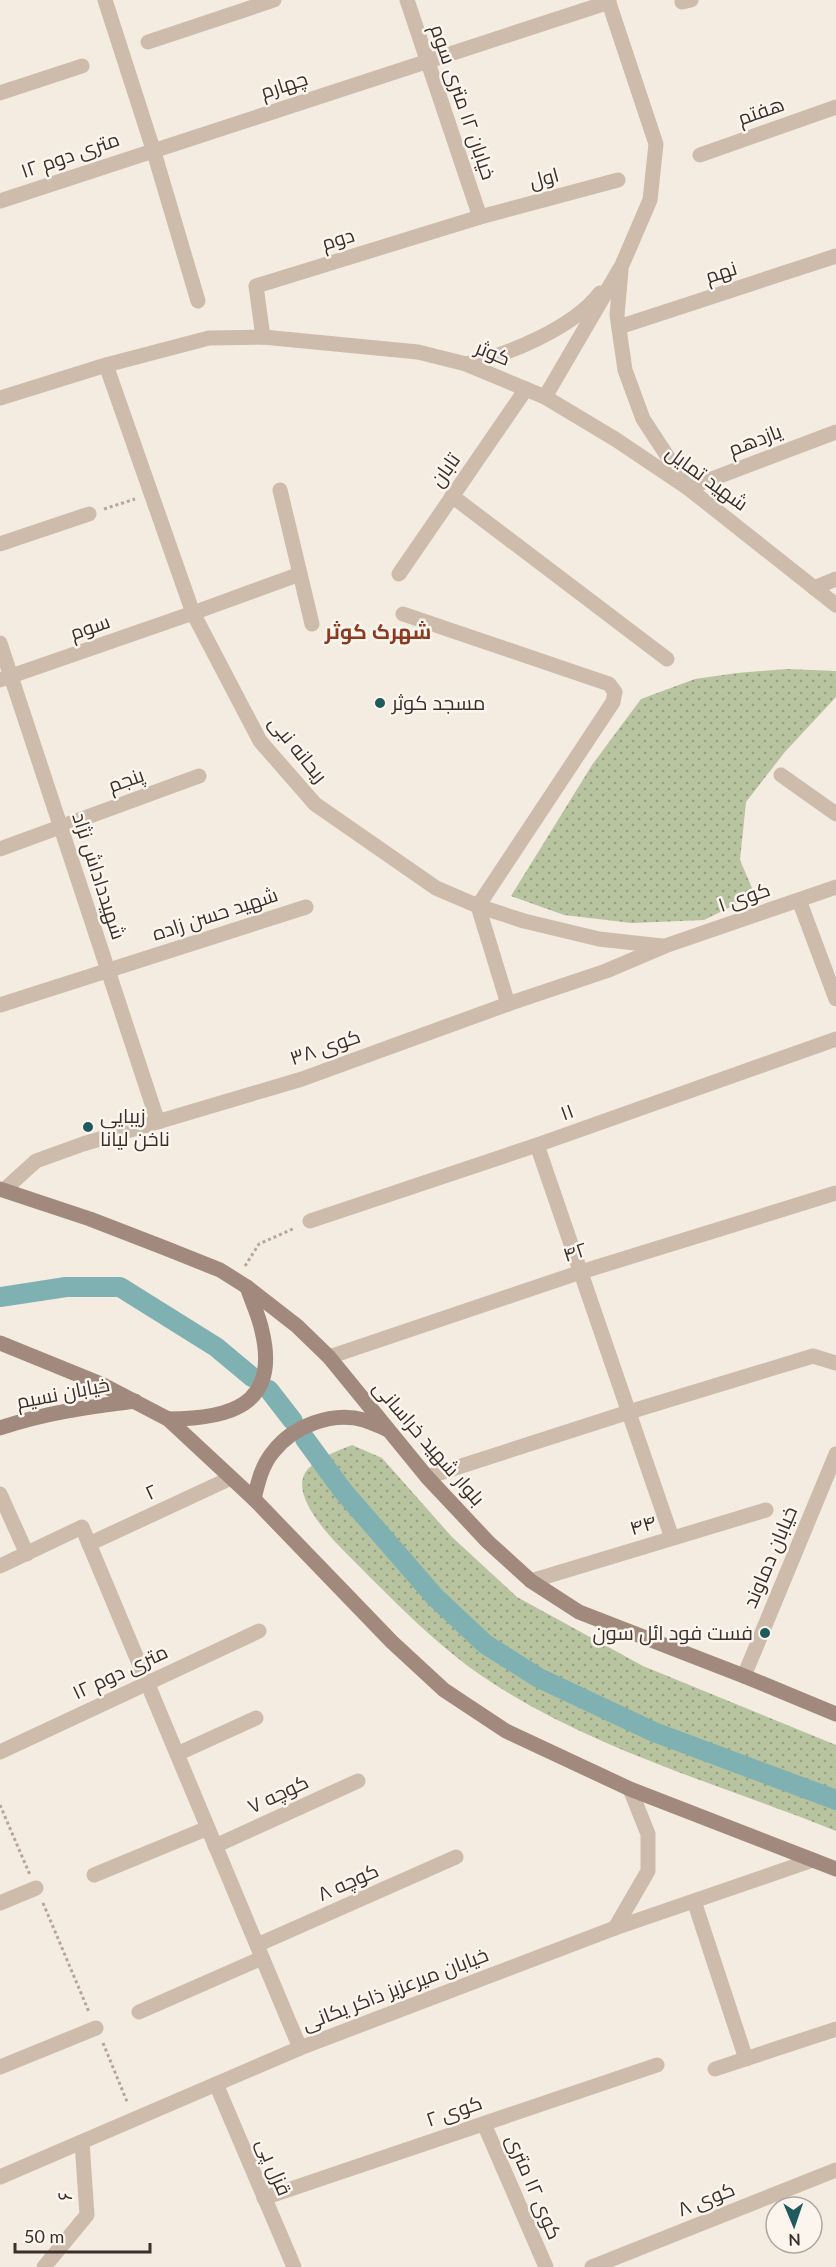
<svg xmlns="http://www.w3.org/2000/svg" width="836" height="2267" font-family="Lato,Cairo,sans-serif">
  <defs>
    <pattern id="park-dots" width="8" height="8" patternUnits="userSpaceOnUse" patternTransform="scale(1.5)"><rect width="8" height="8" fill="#b8c4a0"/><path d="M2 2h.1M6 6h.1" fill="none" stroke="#97a083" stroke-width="1.8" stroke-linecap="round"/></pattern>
  </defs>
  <rect width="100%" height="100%" fill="#f4ebe1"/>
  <g fill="url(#park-dots)">
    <polygon points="787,669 836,671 836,697 784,753 746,802 740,860 755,895 704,920 632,923 564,915 511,896 592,765 641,699 695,679 737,673"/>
    <path d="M352,1445L382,1458L452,1537L517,1597L643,1666L836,1745V1831C717,1783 586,1748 479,1674C432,1641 389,1596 348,1555C331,1538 286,1493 308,1469C319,1457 338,1451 352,1445Z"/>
  </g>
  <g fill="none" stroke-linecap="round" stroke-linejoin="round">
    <g stroke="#7fb0b2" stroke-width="20">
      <polyline points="0,1297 66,1287 120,1287 216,1347 252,1377"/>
      <polyline points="269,1390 293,1421"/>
      <polyline points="305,1439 343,1491 435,1597 485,1644 539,1678 654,1732 836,1800"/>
    </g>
    <g stroke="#b9a596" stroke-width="3" stroke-dasharray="3 3" stroke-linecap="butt">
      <polyline points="104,509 135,499"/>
      <polyline points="245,1266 259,1244 295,1228"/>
      <polyline points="0,1805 30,1875"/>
      <polyline points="43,1903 89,2012"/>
      <polyline points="103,2043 128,2104"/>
    </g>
    <g stroke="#cdbbac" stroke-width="15">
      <polyline points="105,0 153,149 198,301"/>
      <polyline points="407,0 480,217"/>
      <polyline points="682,2 691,0"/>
      <polyline points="148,42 274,0"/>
      <polyline points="0,93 82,66"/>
      <polyline points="700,155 836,107"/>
      <polyline points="0,201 609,2"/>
      <polyline points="619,327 836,256"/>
      <polyline points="263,337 256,286 480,217 618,180"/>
      <polyline points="106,365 193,613 260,741 315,804 436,888 478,906 524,921 599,939 662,946"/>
      <polyline points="688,488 836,432"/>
      <polyline points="280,490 312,624"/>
      <polyline points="452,496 667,659"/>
      <polyline points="0,544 89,514"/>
      <polyline points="399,574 526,389"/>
      <polyline points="814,588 836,579"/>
      <polyline points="403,614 609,684 615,692 613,702 478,906 508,1004"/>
      <polyline points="0,643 158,1122"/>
      <polyline points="0,680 193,613 300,574"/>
      <polyline points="781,775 836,814"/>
      <polyline points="0,849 199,776"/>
      <polyline points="799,900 836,999"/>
      <polyline points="0,1005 306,907"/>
      <polyline points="537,1145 672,1538"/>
      <polyline points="4,1190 36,1161 83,1144 302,1079 508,1004 606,971 665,946 836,887"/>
      <polyline points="310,1221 537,1145 836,1039"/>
      <polyline points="329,1357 581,1272 836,1193"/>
      <polyline points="427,1477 629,1412 813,1356 836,1363"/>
      <polyline points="0,1494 27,1554"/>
      <polyline points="89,1544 231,1478"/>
      <polyline points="0,1566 82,1527 300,2048"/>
      <polyline points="531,1581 766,1510"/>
      <polyline points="744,1676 836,1454"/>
      <polyline points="0,1752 259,1631"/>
      <polyline points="177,1754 256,1718"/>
      <polyline points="215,1846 358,1781"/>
      <polyline points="94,1875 208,1828"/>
      <polyline points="694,1901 746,2059"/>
      <polyline points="0,1903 36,1888"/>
      <polyline points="615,1928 648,1871 648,1834 630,1789"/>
      <polyline points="257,1945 456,1857"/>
      <polyline points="139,2012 262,1958"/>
      <polyline points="0,2067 96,2028"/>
      <polyline points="715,2069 836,2029"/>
      <polyline points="216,2084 294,2267"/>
      <polyline points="484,2124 546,2267"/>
      <polyline points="0,2177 300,2048 615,1928 813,1860"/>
      <polyline points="264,2198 657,2065"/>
      <polyline points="44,2267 87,2215 82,2142"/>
      <polyline points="592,2267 836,2170"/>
    </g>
    <g stroke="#cdbbac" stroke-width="15">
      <polyline points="621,271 617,315 625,370 643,419 685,483"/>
      <path d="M466,364C508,355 573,328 600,293"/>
      <polyline points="545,397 622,265 650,200 656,144 608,0"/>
      <polyline points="0,398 106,365 209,338 263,337 418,352 466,364 545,397 615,439 688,488 836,605"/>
    </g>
    <g stroke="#a18a7d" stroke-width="15">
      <polyline points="0,1189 90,1219 165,1248 220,1270 247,1287 297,1326 329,1357 427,1477 488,1542 531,1581 579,1612 744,1676 836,1714"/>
      <polyline points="0,1343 101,1384 168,1419 254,1499 392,1642 444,1690 506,1731 630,1789 836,1869"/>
      <path d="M168,1419C229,1419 280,1406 262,1331C259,1316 252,1302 247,1287"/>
      <path d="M0,1428C44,1413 88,1407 135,1401"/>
      <path d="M254,1499C258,1482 262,1465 273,1452C293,1426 332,1411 364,1420C371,1422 379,1426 386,1429"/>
    </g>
  </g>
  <g fill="#1f5a5e" stroke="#fbf5ee" stroke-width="2">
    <circle cx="380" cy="703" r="6"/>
    <circle cx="88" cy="1127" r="6"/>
    <circle cx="765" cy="1633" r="6"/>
  </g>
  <g text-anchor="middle" stroke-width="5" stroke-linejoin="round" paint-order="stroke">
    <g font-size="20" fill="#3b302b" stroke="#fbf5ee">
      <text transform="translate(284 85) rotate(-18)" y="7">چهارم</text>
      <text transform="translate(463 102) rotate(71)" y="7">خیابان ۱۲ متری سوم</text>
      <text transform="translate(761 111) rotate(-19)" y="7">هفتم</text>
      <text transform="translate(70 155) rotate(-19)" y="7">۱۲ متری دوم</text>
      <text transform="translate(544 178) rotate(-15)" y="7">اول</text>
      <text transform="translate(338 239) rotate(-17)" y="7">دوم</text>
      <text transform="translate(721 272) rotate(-18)" y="7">نهم</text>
      <text transform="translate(493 353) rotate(22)" y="7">کوثر</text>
      <text transform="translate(755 440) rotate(-21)" y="7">یازدهم</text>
      <text transform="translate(445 470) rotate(-55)" y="7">تابان</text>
      <text transform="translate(707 478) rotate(36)" y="7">شهید تمایل</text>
      <text transform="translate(90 627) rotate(-19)" y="7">سوم</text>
      <text transform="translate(298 749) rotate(51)" y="7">ریحانه نبی</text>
      <text transform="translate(126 780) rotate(-20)" y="7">پنجم</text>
      <text transform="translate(99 876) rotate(72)" y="7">شهیدداداش نژاد</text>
      <text transform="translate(744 897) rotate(-19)" y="7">کوی ۱</text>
      <text transform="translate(215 914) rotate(-18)" y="7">شهید حسن زاده</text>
      <text transform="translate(325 1047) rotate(-19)" y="7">کوی ۳۸</text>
      <text transform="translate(567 1112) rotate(-20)" y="7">۱۱</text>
      <text transform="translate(575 1252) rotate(-18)" y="7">۴۲</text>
      <text transform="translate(63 1393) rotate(-11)" y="7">خیابان نسیم</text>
      <text transform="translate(429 1443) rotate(49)" y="7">بلوار شهید خراسانی</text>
      <text transform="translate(151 1492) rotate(-25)" y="7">۲</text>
      <text transform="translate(643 1525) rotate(-17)" y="7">۴۴</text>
      <text transform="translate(770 1557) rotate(-67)" y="7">خیابان دماوند</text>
      <text transform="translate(120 1672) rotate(-25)" y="7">۱۲ متری دوم</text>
      <text transform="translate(278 1794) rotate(-25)" y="7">کوچه ۷</text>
      <text transform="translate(348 1882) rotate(-24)" y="7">کوچه ۸</text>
      <text transform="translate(395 1989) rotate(-21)" y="7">خیابان میرعزیز ذاکر یکانی</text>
      <text transform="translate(454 2111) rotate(-19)" y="7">کوی ۲</text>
      <text transform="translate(274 2167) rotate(67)" y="7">قزل پی</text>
      <text transform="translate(534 2187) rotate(67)" y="7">کوی ۱۲ متری</text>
      <text transform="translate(65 2196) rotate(-94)" y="7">۶</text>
      <text transform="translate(706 2199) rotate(-22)" y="7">کوی ۸</text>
    </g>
    <g font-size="20" fill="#3b302b" stroke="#fbf5ee" text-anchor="start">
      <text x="392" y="710">مسجد کوثر</text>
      <text x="100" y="1123">زیبایی<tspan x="100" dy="23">ناخن لیانا</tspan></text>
      <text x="753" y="1640" text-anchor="end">فست فود ائل سون</text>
    </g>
    <g font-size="21" font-weight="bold" fill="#8c3b22" stroke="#fbf5ee">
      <text x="378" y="639">شهرک کوثر</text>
    </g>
  </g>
  <g transform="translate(794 2225) rotate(178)"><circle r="28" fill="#fbf5ee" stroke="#aea6a0" stroke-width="1.5"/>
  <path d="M0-4.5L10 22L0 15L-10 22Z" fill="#1f5a5e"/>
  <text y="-9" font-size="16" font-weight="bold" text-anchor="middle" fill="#3b302b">N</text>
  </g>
  <path d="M15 2243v9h135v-9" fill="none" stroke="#3b302b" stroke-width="3"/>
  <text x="24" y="2243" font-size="18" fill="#3b302b" stroke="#fbf5ee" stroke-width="4.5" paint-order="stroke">50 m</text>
</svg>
